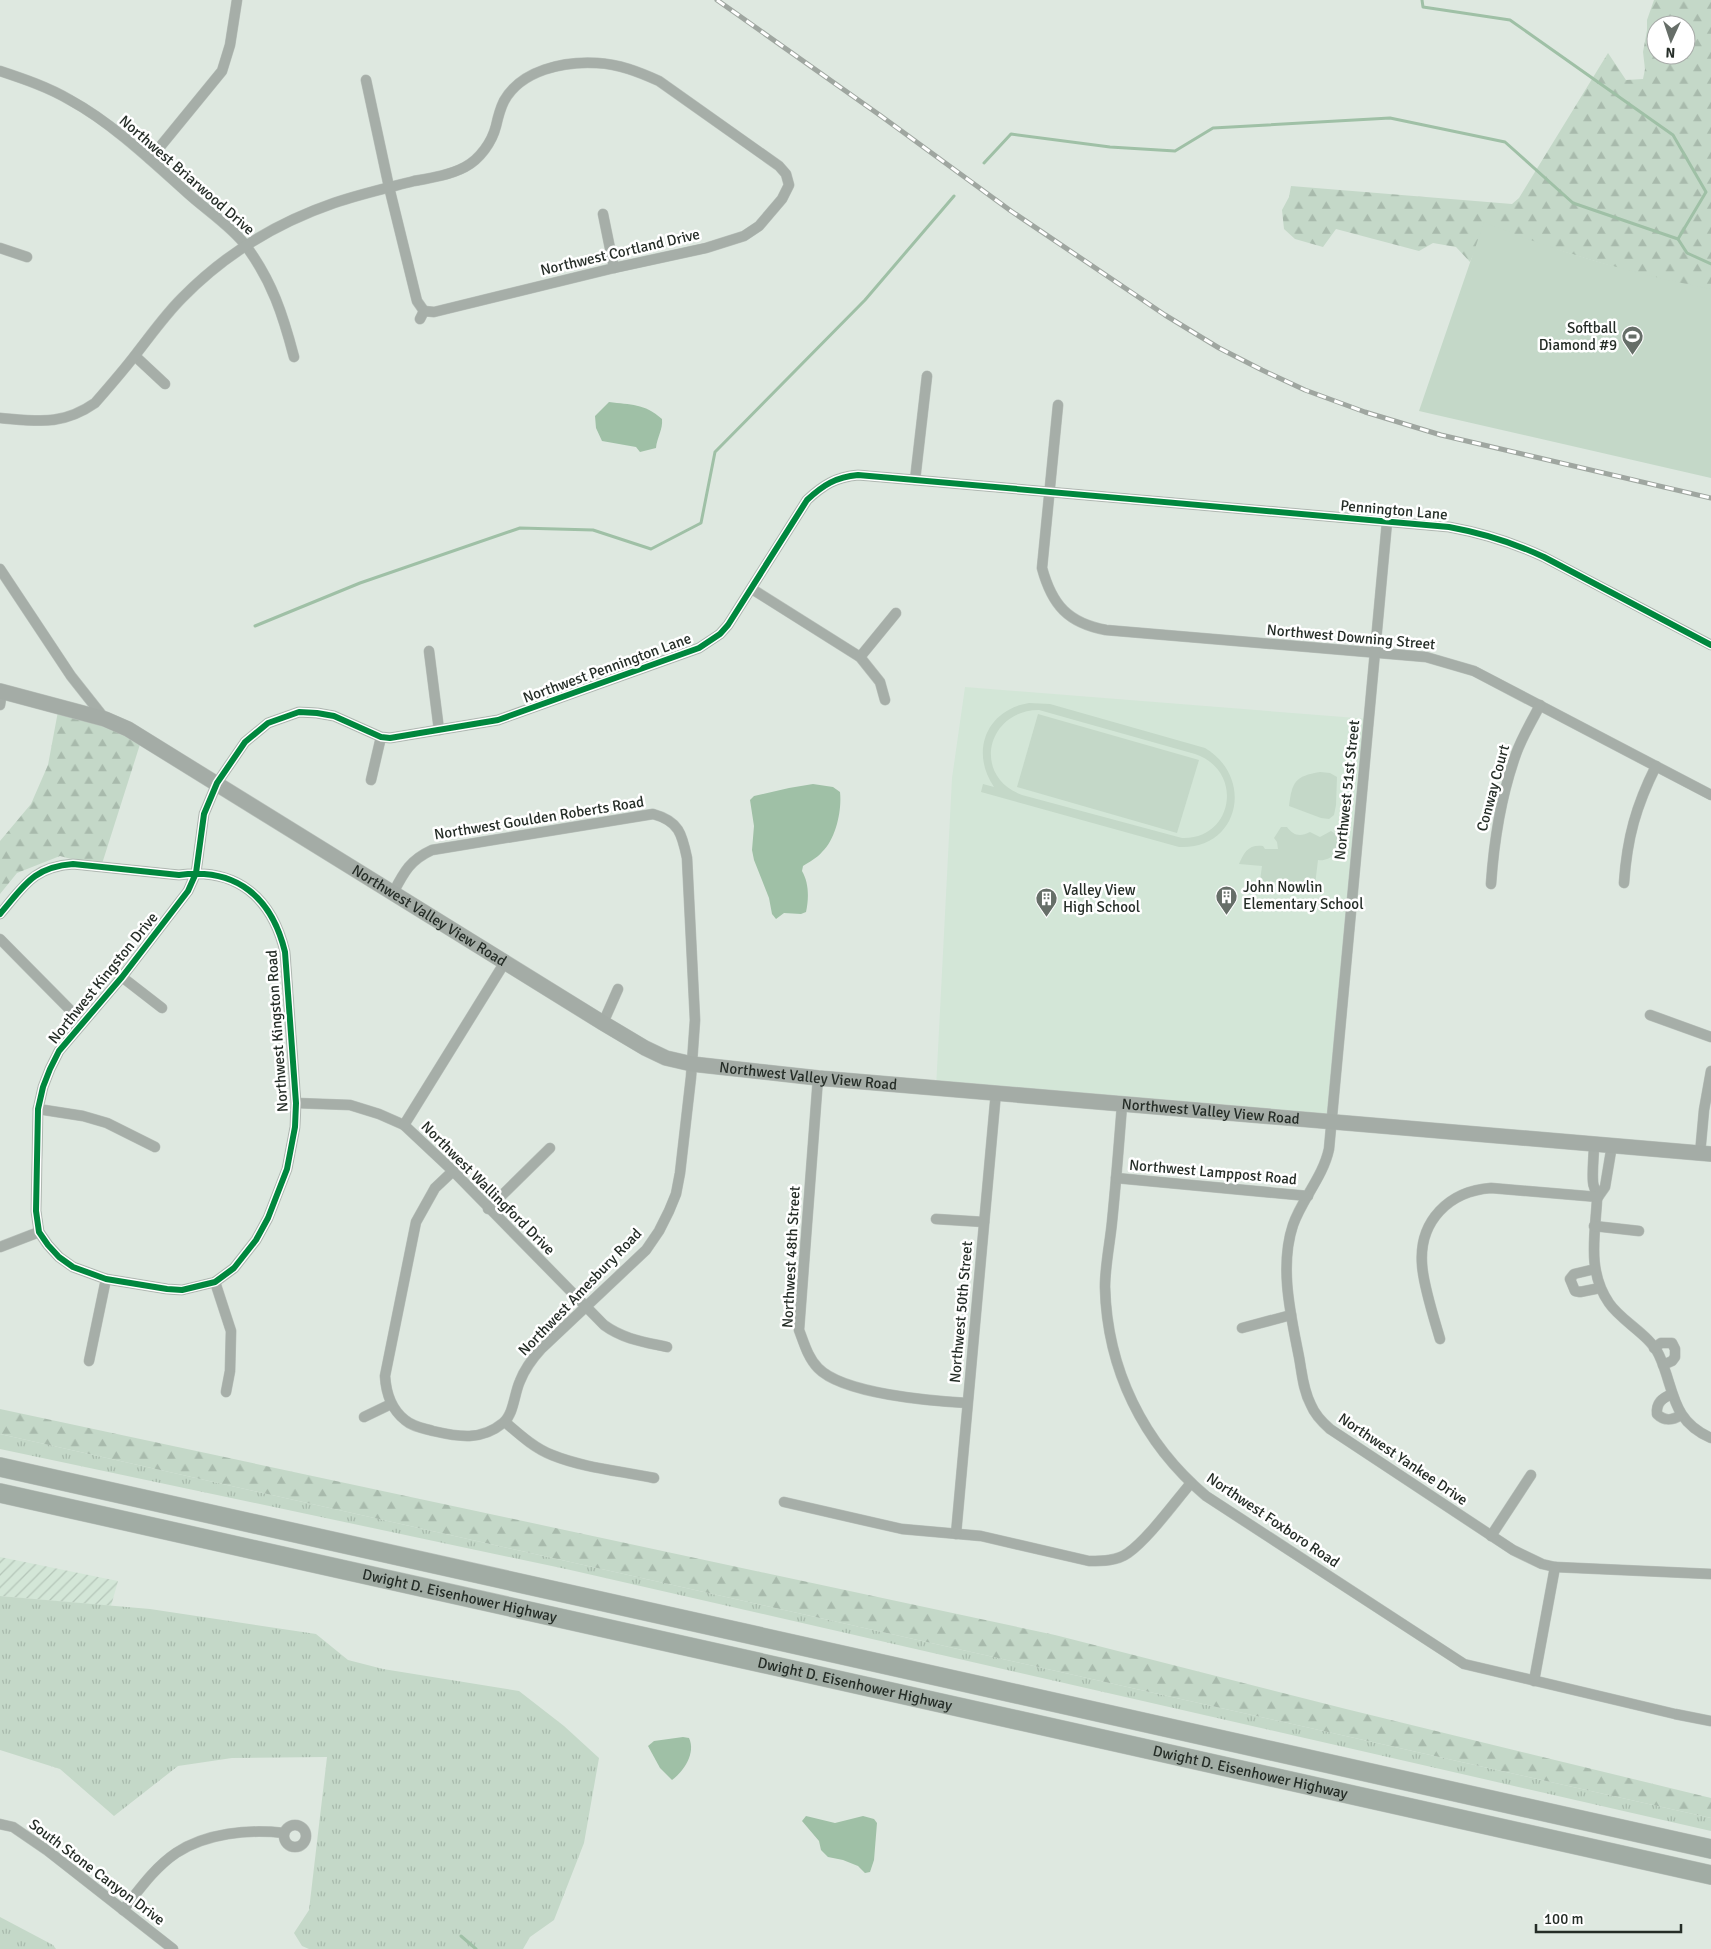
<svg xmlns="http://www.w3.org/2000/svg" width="1711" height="1949" font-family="Signika,sans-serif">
  <defs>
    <pattern id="industrial-furrows" width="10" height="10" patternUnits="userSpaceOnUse" patternTransform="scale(1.25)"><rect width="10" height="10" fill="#d3e6d7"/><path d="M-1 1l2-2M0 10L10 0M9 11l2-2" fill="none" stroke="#b5c6b9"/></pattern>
    <pattern id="grass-tufts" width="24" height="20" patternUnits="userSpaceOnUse" patternTransform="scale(1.25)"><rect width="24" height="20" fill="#c4d8c8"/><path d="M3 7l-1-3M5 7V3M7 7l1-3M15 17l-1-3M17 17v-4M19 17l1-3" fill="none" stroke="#a8baac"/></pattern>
    <pattern id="forest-firs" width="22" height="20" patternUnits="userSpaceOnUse" patternTransform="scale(1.25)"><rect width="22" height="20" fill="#c4d8c8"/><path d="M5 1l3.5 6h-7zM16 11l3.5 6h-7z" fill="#a8baac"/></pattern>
  </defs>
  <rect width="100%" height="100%" fill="#dee8e0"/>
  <polygon fill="#d3e6d7" points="965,687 1369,719 1331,1121 936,1088 952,778"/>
  <polygon fill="url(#industrial-furrows)" points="0,1557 118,1581 111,1606 0,1596"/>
  <g fill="url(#grass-tufts)">
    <polygon points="0,1434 1711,1818 1711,1831 566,1569 0,1449"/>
    <polygon points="0,1596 150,1609 316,1634 348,1660 383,1669 519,1691 564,1726 599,1758 584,1843 554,1920 530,1937 523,1949 309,1949 302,1946 294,1933 309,1910 327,1757 232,1758 178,1766 114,1816 60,1769 0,1750"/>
    <polygon points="0,1917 53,1945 56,1949 0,1949"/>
  </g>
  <g fill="url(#forest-firs)" fill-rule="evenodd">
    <path d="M1654,0H1711V296L1485,228L1470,262L1456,247L1433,243L1419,251L1336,229L1323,247L1295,239L1284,229L1282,210L1289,197L1291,186L1512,204L1519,198L1608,53L1626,80L1643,79L1645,69L1643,52L1647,30V20ZM1656,25H1686V55H1656Z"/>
    <polygon points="59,706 142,738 101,867 60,856 17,873 0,894 0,841 31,804 48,765"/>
    <polygon points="0,1409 1055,1635 1346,1709 1711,1798 1711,1818 0,1434"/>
  </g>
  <g fill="#c4d8c8" fill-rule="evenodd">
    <path d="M1484,222C1557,252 1634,274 1711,289V478L1419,411Z"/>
    <path d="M1029,703L1050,704L1205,748C1255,778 1239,850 1179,847L981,792L983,784L994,787C970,752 986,710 1029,703ZM1039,710L1195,754C1245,771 1233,840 1182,838L1022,795C971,776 987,710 1039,710Z"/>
    <polygon points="1038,714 1199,760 1177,833 1017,787"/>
    <path d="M1320,772L1330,773L1337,777L1336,805L1334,815L1329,819L1321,818L1289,806C1292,782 1295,776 1320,772Z"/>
    <path d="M1281,827H1287C1294,836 1300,837 1310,832L1320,837L1331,831C1349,840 1334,863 1318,860L1315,885L1260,881L1262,866L1239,864C1244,852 1249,844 1263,846L1265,849H1278L1277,842L1274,838Z"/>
  </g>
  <g fill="#9fc0a6">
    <path d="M609,402C631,405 644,403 662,419C663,430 657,437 656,448L640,452L636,447L602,441L596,428L595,416Z"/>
    <path d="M813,784L833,787L840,792C842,810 836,839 822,852C817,858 809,862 803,866L802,871C809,883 809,898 806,912L801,914L784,913L776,919L772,914L769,898L754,860L752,850L754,826L750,800L754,796L789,788Z"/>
    <path d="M683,1737L689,1738C696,1753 684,1771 672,1780L660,1768L648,1746L654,1741Z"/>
    <polygon points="806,1816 835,1823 863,1816 874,1819 877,1823 874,1860 870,1872 865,1873 858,1866 843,1860 828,1857 821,1850 819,1841 802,1821"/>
  </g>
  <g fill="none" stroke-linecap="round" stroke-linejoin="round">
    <g stroke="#9fc0a6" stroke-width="3">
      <polyline points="1422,0 1423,7 1510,20 1673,135 1706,192 1678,239 1687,253 1711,264"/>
      <polyline points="984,163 1011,134 1110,147 1175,151 1213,128 1390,118 1505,142 1573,203 1678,239"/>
      <polyline points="255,626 360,583 520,528 593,530 651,549 701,523 715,452 865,300 954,196"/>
      <polyline points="461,1936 476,1949"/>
    </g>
    <defs>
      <g id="street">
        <path d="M0,71C24,79 48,87 70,100C114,124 155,164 192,197C208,211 234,229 246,246C272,281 283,315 294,357"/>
        <polyline points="366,80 389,187 417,301 424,311"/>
        <polyline points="150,159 222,71 230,45 237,0"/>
        <polyline points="603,214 614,268"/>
        <polyline points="0,248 27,257"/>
        <polyline points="135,356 165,384"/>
        <path d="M1058,405L1042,568C1052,605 1068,623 1106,630L1426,657L1474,671L1711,795"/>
        <path d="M0,418C38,421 62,426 95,403C109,387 123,371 136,354C151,335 165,315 182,298C225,254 276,223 334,203C360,194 387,188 414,181C431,178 450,175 465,167C480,159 492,142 496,126C498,117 500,109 504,101C521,70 564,61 597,63C619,64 639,72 659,81L779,166L786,174L789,185L782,199L759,226L744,236L706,248L614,268L434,312L424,311L420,319"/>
        <polyline points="915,480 927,376"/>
        <path d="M1387,522L1329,1149C1323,1177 1302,1199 1293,1225C1279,1267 1291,1316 1299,1357C1302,1373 1303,1390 1311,1405C1315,1415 1322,1422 1330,1429L1513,1550L1542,1564L1555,1567L1711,1574"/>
        <polyline points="0,569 71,676 105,719"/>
        <polyline points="752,589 860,657 880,682 885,700"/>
        <polyline points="429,651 439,730"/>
        <polyline points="860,657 896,613"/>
        <polyline points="0,705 2,691"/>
        <polyline points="371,780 381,737"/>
        <path d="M1624,883C1627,838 1636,806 1656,766"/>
        <path d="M1491,884C1494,840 1501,796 1516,754C1522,737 1532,721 1540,705"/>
        <path d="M393,893C404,872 410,860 432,850L653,814C679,821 682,834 687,858L695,1020L691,1077L680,1173L676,1194L669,1211L659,1231L646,1250L541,1349C532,1359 525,1368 520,1381C514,1394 514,1414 503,1423C481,1441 459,1437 433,1431C423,1428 413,1427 405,1420C391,1409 386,1393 385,1376L416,1222L435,1188L453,1171"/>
        <path d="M0,914C24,886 33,867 73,864L179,875C237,867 272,898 285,952L296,1103L295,1127L287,1169L268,1218L256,1240L234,1268L215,1282L182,1290L167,1289L106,1279L73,1267L59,1257L48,1245L39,1232L36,1211L38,1109L43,1087L50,1069L59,1051L122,977L188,891L196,873L204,814L217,783L245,742L268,723L299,712L317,713L334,716L381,737L390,738L498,720L699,648L720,634L728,625L807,500C823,485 836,477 858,475L1449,527C1482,533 1514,543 1544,557L1711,645"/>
        <polyline points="0,939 82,1022"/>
        <polyline points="122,977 162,1008"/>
        <polyline points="1650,1015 1711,1037"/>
        <polyline points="603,1023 618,989"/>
        <path d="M818,1078L799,1330C804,1343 808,1358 818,1368C843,1394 932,1401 967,1403"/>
        <path d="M296,1103L350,1105L379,1114L404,1125L453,1171L604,1325C623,1339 644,1342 667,1347"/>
        <path d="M1122,1105C1119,1144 1116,1183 1112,1222C1110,1243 1105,1266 1105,1287C1107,1369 1143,1443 1206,1496L1464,1664L1675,1714L1711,1721"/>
        <polyline points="38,1109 83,1116 107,1123 155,1147"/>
        <polyline points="404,1125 505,962"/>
        <path d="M1594,1144C1594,1156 1592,1169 1593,1182C1593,1188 1598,1193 1597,1200C1595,1236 1587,1271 1609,1303C1621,1321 1650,1335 1659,1355C1675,1389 1670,1420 1711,1438"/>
        <polyline points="1700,1154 1704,1110 1711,1071"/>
        <polyline points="1116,1178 1308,1196"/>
        <polyline points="1598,1197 1605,1187 1612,1145"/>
        <polyline points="488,1209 550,1148"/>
        <polyline points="936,1219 984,1222"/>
        <polyline points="1594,1226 1639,1231"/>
        <polyline points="0,1247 39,1232"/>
        <polyline points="1595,1269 1574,1274 1570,1279 1575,1291 1580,1292 1600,1288"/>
        <polyline points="215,1282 231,1331 230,1371 226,1392"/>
        <polyline points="1242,1328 1291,1315"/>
        <path d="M1440,1339C1434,1318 1423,1285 1422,1264C1419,1221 1449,1191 1491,1188L1598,1197"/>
        <polyline points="1654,1348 1661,1343 1672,1343 1675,1349 1675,1357 1672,1361 1663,1365"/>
        <polyline points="89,1361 106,1279"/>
        <path d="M1672,1394C1662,1398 1656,1403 1657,1414C1665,1422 1673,1420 1681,1415"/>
        <polyline points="364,1417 391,1404"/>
        <path d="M505,1422C519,1434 534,1448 552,1455C584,1468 621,1471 654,1478"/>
        <path d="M784,1502L902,1529L981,1536L1089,1561C1102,1561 1117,1561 1128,1553C1148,1539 1174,1503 1191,1483"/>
        <polyline points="956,1534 996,1092"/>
        <polyline points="1491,1536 1531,1475"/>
        <polyline points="1534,1681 1555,1567"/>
        <polyline points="0,1824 13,1827 48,1851 173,1949"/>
        <circle cx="295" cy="1836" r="11"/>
        <path d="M123,1910C139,1890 154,1868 176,1853C206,1833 248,1829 284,1833"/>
      </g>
      <g id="secondary">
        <path id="s1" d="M0,691L105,719L128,729L603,1023L645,1048L666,1058L692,1064L818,1078L1711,1154"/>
      </g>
      <g id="highway">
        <polyline points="0,1467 1711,1849"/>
        <path id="s2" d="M0,1493L1711,1875"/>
      </g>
    </defs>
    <use href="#street" stroke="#bac2bc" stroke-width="11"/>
    <use href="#secondary" stroke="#bac2bc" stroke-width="16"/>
    <use href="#highway" stroke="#bac2bc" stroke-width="20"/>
    <use href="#street" stroke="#a6aea8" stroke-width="10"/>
    <use href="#secondary" stroke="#a4aca6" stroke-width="15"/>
    <use href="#highway" stroke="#a1aca4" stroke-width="19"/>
    <defs>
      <polyline id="rail" points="717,0 881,116 1011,211 1165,315 1219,348 1262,370 1305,390 1365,412 1441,435 1711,498"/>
    </defs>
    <use href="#rail" stroke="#9fa6a0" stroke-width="5"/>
    <use href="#rail" stroke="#fff" stroke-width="3" stroke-dasharray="9" stroke-linecap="butt"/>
    <defs>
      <path id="cycleway" d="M0,914C24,886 33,867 73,864L179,875C237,867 272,898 285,952L296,1103L295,1127L287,1169L268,1218L256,1240L234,1268L215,1282L182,1290L167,1289L106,1279L73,1267L59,1257L48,1245L39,1232L36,1211L38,1109L43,1087L50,1069L59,1051L122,977L188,891L196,873L204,814L217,783L245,742L268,723L299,712L317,713L334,716L381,737L390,738L498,720L699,648L720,634L728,625L807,500C823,485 836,477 858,475L1449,527C1482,533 1514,543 1544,557L1711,645"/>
    </defs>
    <use href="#cycleway" stroke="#fff" stroke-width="9"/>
    <use href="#cycleway" stroke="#00873e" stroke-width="6"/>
  </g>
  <defs>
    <symbol id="stadium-pin" viewBox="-11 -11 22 30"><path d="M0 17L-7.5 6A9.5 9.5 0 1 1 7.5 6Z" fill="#666e68" stroke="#fff"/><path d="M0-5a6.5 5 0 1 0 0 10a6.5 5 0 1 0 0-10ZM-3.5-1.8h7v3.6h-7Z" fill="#fff"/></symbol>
    <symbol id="building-pin" viewBox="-11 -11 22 30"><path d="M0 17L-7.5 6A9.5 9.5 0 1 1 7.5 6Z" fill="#666e68" stroke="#fff"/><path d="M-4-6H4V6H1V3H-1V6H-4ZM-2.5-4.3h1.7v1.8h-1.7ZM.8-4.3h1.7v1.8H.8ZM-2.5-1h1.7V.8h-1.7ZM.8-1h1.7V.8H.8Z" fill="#fff"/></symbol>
  </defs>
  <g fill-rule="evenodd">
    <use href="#stadium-pin" x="1620" y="324" width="25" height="34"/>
    <use href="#building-pin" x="1214" y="884" width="25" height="34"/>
    <use href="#building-pin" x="1034" y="886" width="25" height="34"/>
  </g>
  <g text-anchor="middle" stroke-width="5" stroke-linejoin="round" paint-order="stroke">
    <g font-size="15" fill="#252d27" stroke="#fff">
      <text transform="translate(187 175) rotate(41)" y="5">Northwest Briarwood Drive</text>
      <text transform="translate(620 252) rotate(-13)" y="5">Northwest Cortland Drive</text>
      <text transform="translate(1394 510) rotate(5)" y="5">Pennington Lane</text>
      <text transform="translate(1351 637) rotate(5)" y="5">Northwest Downing Street</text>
      <text transform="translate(607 668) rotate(-20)" y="5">Northwest Pennington Lane</text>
      <text transform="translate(1493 788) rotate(-75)" y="5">Conway Court</text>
      <text transform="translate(1347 790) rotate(-84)" y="5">Northwest 51st Street</text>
      <text transform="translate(539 818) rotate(-9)" y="5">Northwest Goulden Roberts Road</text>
      <text dy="5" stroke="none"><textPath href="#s1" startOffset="488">Northwest Valley View Road</textPath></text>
      <text transform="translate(103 978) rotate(-51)" y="5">Northwest Kingston Drive</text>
      <text transform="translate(277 1031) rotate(-94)" y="5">Northwest Kingston Road</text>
      <text dy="5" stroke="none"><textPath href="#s1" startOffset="908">Northwest Valley View Road</textPath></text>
      <text dy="5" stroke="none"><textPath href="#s1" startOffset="1312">Northwest Valley View Road</textPath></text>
      <text transform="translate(1213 1172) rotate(5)" y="5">Northwest Lamppost Road</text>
      <text transform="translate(488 1188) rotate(45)" y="5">Northwest Wallingford Drive</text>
      <text transform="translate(791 1257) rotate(-87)" y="5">Northwest 48th Street</text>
      <text transform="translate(580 1292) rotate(-46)" y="5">Northwest Amesbury Road</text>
      <text transform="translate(961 1312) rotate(-85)" y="5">Northwest 50th Street</text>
      <text transform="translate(1403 1459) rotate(34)" y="5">Northwest Yankee Drive</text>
      <text transform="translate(1273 1520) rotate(34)" y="5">Northwest Foxboro Road</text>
      <text dy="5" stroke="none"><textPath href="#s2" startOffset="471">Dwight D. Eisenhower Highway</textPath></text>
      <text dy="5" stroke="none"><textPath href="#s2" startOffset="876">Dwight D. Eisenhower Highway</textPath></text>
      <text dy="5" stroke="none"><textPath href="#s2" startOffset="1281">Dwight D. Eisenhower Highway</textPath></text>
      <text transform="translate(97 1872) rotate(37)" y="5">South Stone Canyon Drive</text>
    </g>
    <g font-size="15" fill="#252d27" stroke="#fff" text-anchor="start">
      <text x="1617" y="333" text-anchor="end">Softball<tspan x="1617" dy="17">Diamond #9</tspan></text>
      <text x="1243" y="892">John Nowlin<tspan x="1243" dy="17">Elementary School</tspan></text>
      <text x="1063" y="895">Valley View<tspan x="1063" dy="17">High School</tspan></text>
    </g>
  </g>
  <g transform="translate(1671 40) rotate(183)"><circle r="24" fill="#ffffff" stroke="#a8aba9"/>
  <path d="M0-4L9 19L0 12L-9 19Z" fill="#666e68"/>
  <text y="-8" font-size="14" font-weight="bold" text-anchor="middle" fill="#252d27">N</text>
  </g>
  <path d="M1536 1924v8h145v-8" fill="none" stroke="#252d27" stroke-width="2.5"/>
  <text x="1544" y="1924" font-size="15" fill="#252d27" stroke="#ffffff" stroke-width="4" paint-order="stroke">100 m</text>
</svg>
